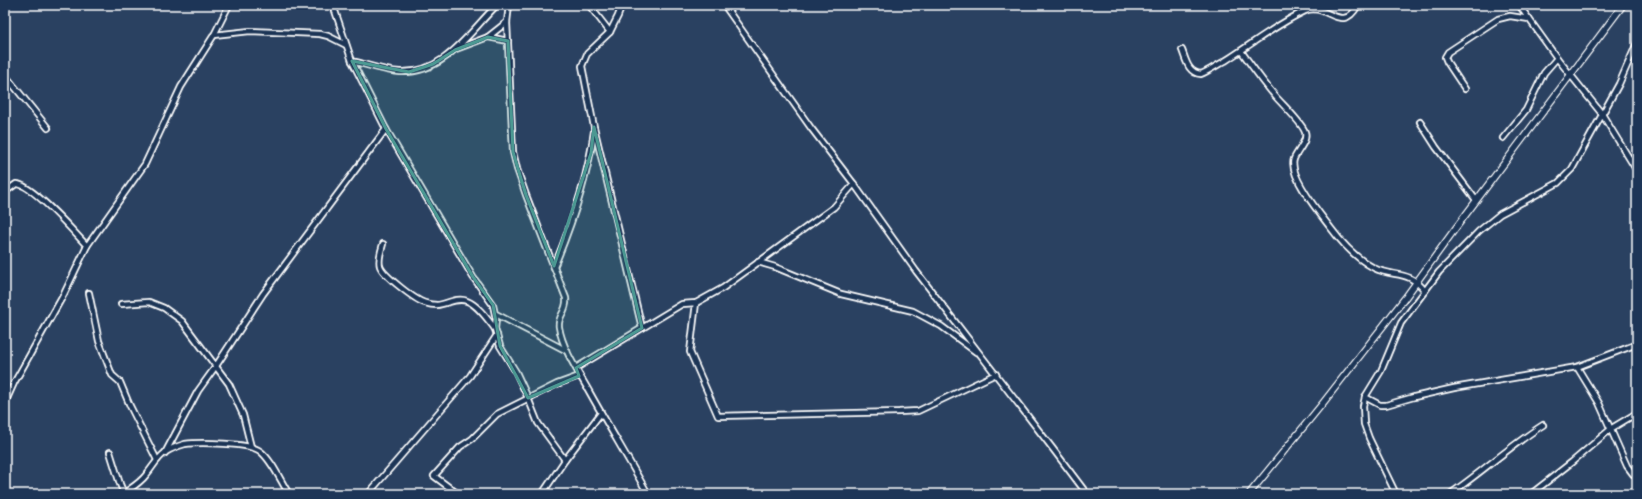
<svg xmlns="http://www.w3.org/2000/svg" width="1642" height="499" font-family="'Patrick Hand',sans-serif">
  <rect width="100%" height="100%" fill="#2a4161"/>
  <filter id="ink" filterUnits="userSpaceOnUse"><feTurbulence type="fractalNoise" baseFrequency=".025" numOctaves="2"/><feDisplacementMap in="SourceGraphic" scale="8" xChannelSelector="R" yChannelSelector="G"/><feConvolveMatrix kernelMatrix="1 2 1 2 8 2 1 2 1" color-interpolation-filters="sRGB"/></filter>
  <g filter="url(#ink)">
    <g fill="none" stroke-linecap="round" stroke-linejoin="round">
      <defs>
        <g id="minor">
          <polyline points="333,5 352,61 386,129 473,277 493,305 496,319 495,329 500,346 516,372 528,398 538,423 565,460"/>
          <path d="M509,5L507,22L513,152L517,169L526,195L566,298C568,311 557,316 559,327C562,348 580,375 590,393C609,427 629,460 648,494"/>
          <polyline points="589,5 610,32"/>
          <polyline points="622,5 618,16 610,32 587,54 582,66 594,127 642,328"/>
          <polyline points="724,5 811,128 854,184 916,271 1053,449 1087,494"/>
          <polyline points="1519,5 1557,58 1602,114 1637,171"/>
          <polyline points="214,35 250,31 320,34 328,36 346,45"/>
          <polyline points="488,37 508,41"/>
          <polyline points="456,49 488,37 507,22"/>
          <path d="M1182,50C1186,60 1188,73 1201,74C1209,71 1217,65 1225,61C1252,44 1277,24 1305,11C1326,1 1342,36 1358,5"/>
          <path d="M1241,51C1252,66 1263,82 1276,97C1283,105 1302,123 1305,132C1308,141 1297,151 1294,159C1288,175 1320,214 1330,227C1341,242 1357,259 1374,268C1394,278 1408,269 1425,291"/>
          <path d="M352,61C368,65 384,71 400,72C445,74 469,32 497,5"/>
          <polyline points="5,75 48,128"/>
          <polyline points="1465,89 1447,62 1445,57 1448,52 1498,19 1510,16 1529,19"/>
          <polyline points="1420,122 1436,147 1476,200"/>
          <polyline points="1503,138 1526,110 1544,73 1557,58"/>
          <path d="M5,192L16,184C30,182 76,234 87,246"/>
          <path d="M383,244C381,251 378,259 380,266C383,275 415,300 425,303C428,304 433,305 437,305C447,304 457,297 467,301C478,305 488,320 495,329"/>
          <polyline points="758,262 775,267 841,294 913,311 941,326 976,352"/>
          <path d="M554,267C572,224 588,177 594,131"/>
          <polyline points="89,293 99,341 112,375 120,382 130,406 157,460"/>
          <polyline points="696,303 690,352 718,416 899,412 918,411 996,374"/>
          <polyline points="121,304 149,302 164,308 182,321 229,384 243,415 251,447"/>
          <polyline points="496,314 567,351"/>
          <polyline points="1577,367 1599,403 1627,466 1633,474 1637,475"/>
          <polyline points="576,368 682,304 696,303 723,288 834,207 854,184"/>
          <polyline points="1365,397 1380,405 1386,405 1414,397 1454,388 1577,367 1637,344"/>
          <polyline points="5,403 14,383 64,294 87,246 145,164 181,87 214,35 229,5"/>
          <polyline points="110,452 120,484 124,494"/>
          <polyline points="165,453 198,391 216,366 263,294 386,129"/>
          <path d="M123,494C131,488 140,483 146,475C153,467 157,458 166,452C172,448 178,446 185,444C199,442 250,443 260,451C272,460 281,482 289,494"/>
          <polyline points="368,494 470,376 497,335"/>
          <polyline points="458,494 434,476 460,447 472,439 497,414 557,384 579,376"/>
          <polyline points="542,494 565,460 601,413"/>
          <polyline points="1396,494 1369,438 1364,424 1363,406 1365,397 1381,371 1401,323 1439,272 1479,231 1500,214 1558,183 1572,169 1619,84 1637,43"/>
          <path d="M1450,494C1482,472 1510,446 1543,425"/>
          <polyline points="1531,494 1572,462 1612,428 1637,413"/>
        </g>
        <polyline id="tertiary" points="1249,494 1323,403 1405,298 1455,229 1623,5"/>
      </defs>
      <use href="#minor" stroke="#fff" stroke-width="8"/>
      <use href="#tertiary" stroke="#fff" stroke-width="8"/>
      <use href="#minor" stroke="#1d3557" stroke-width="4.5"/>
      <use href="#tertiary" stroke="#1d3557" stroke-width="5.5"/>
    </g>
  </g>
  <path fill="#4b9892" fill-opacity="0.2" stroke="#4b9892" stroke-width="3" stroke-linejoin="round" d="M488,37L508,41L513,152L526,195L554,266L591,153L594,127L642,328L576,368L579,376L528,398L500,346L493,305L473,277L386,129L352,61L409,72L433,64L455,50Z"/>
  <rect width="1642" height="499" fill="none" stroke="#1d3557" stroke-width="20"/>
  <rect x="10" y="10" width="1622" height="479" fill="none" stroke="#fff" stroke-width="1.5" filter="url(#ink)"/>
</svg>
